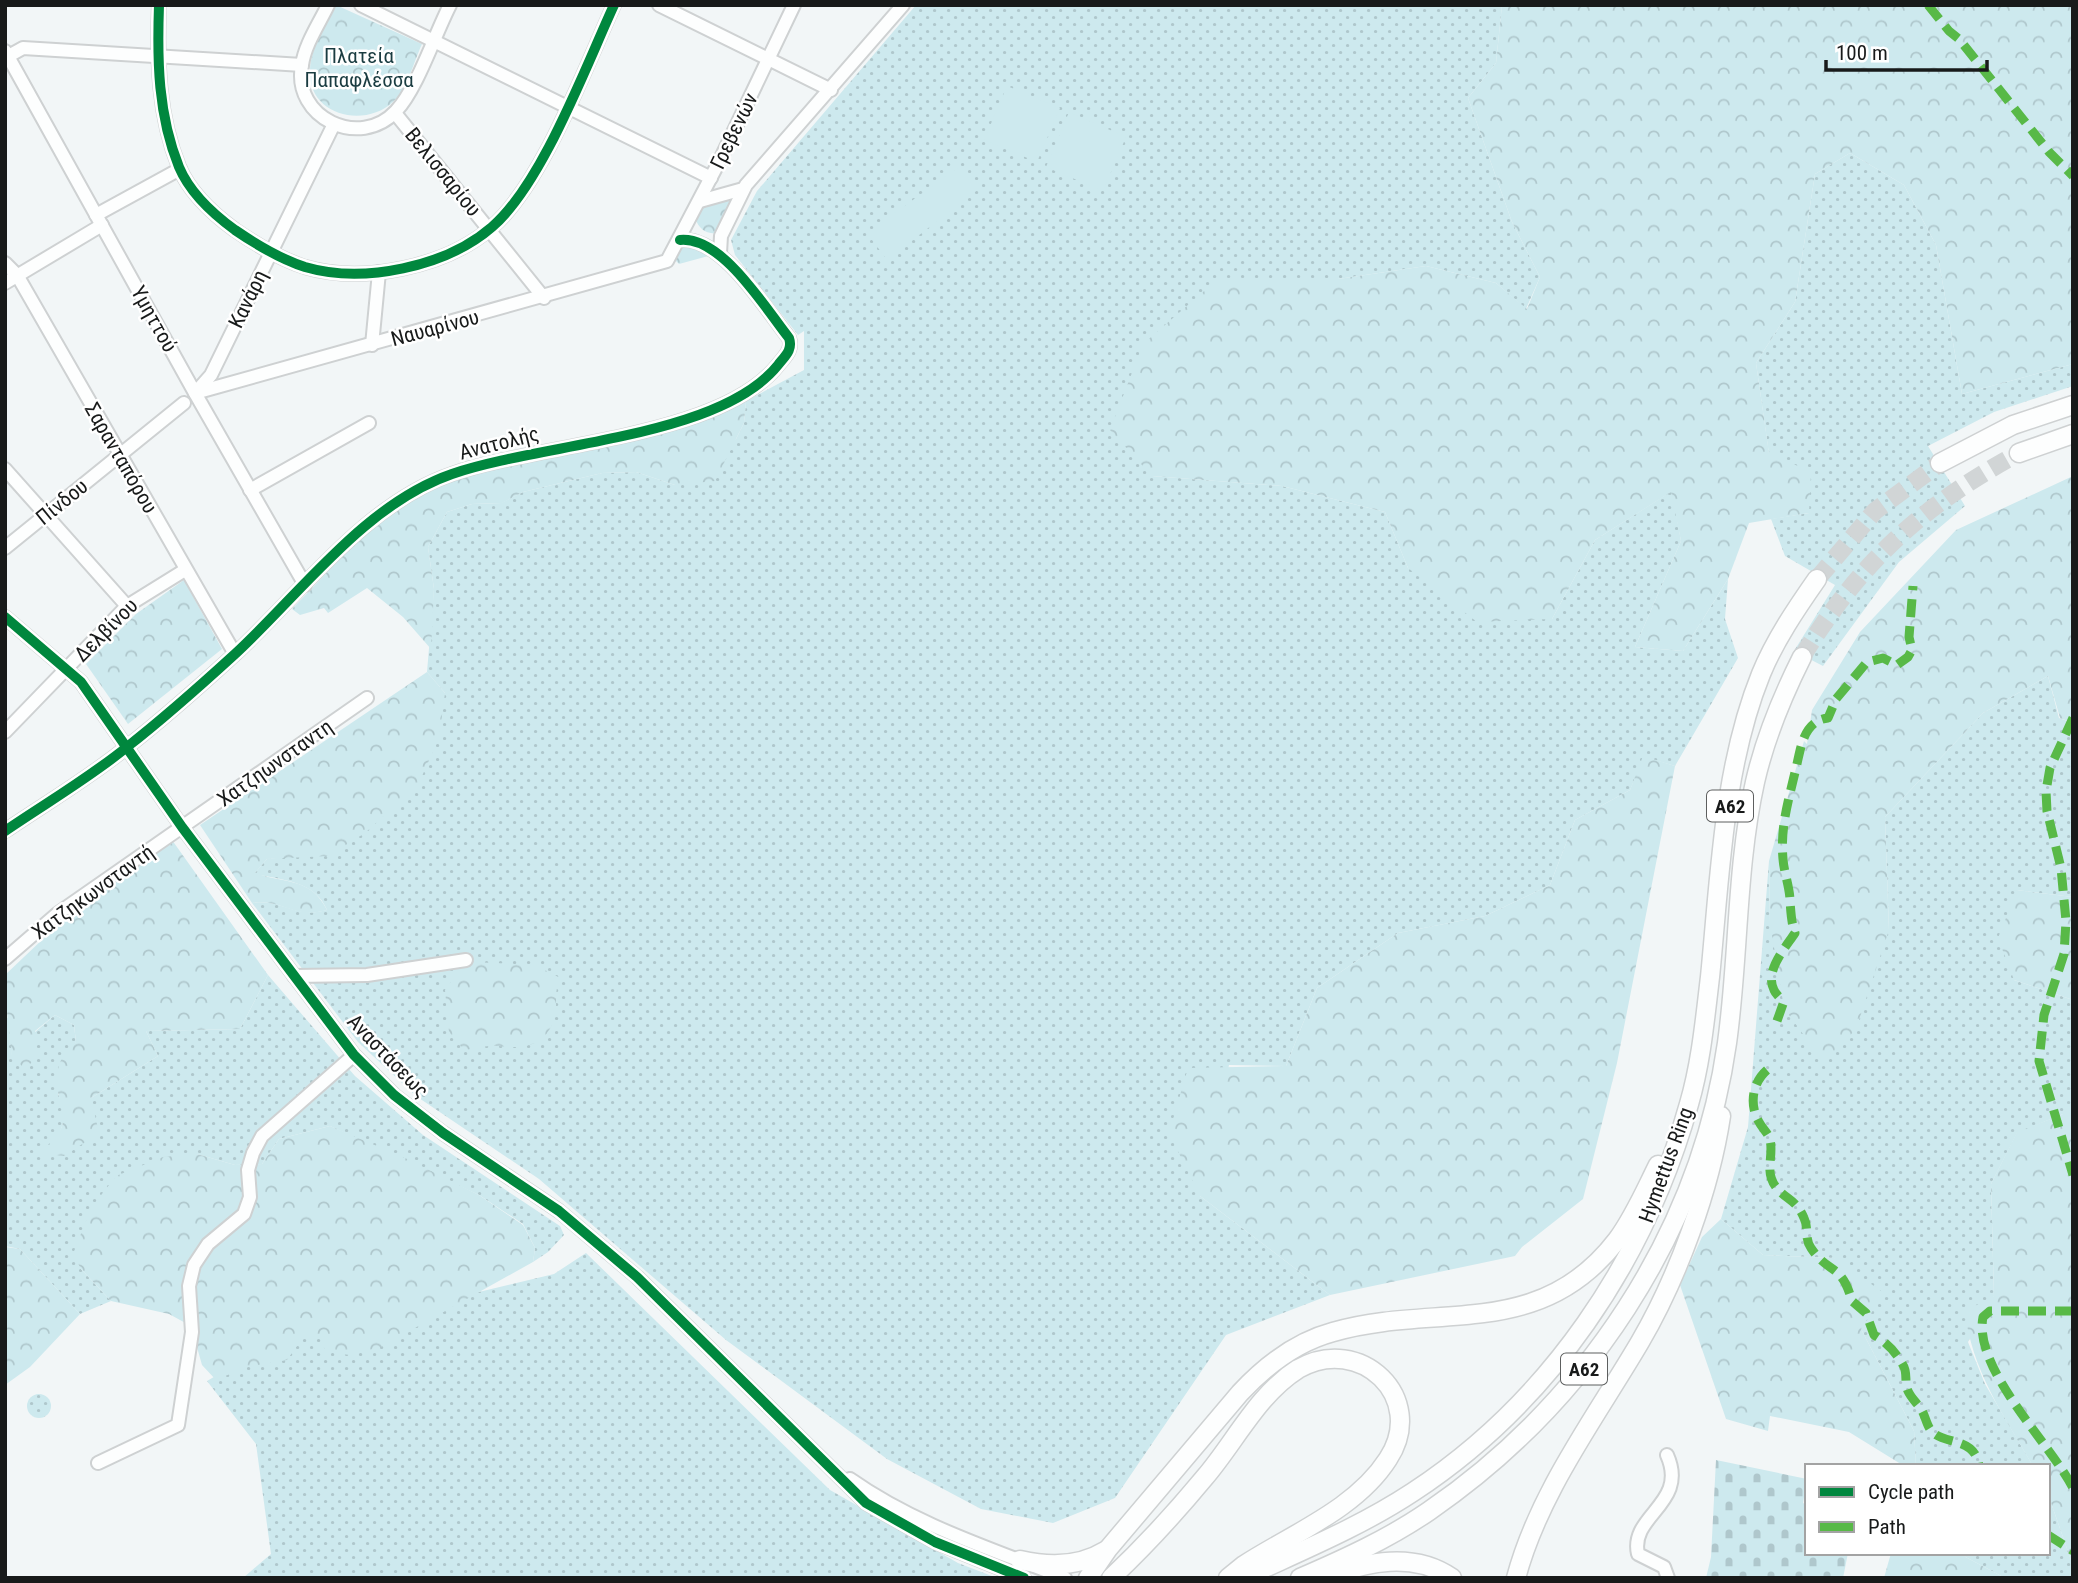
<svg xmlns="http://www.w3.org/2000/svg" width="2078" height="1583" font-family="'Roboto Condensed',sans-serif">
  <defs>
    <pattern id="grass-dots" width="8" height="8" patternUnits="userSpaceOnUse" patternTransform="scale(1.75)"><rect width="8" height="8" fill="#cde9ee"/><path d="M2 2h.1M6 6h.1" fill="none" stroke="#afc7cc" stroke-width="1.8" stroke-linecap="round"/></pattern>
    <pattern id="forest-crowns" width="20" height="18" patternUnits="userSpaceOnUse" patternTransform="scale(1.75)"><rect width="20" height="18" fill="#cde9ee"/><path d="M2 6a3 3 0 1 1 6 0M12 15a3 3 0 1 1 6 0" fill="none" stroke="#afc7cc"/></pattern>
    <pattern id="cemetery-stones" width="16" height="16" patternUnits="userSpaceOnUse" patternTransform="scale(1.75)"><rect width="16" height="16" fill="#cde9ee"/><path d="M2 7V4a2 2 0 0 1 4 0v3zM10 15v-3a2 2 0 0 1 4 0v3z" fill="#afc7cc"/></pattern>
  </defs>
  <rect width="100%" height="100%" fill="#f2f6f7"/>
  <g fill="url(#grass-dots)">
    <path d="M916,5H1502L1496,63L1468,98L1512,222L1540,277L1526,309L1496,283L1426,266L1338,279L1152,476L1282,486L1385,512L1408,568L1552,619L1595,540L1672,491L1681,541L1635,647L1683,651L1728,579L1725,619L1738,658L1675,766L1644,757L1630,790L1575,820L1550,885L1485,916L1398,933L1317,988L1286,1066L1229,1065L1200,1196L1330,1295L1226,1335L1115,1498L1053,1523L981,1509L887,1459L726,1340L539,1179L416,1096L358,1042L252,903C282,898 293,919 327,910C315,881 283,880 254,874L267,859L294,856L445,693L427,672L434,589L428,547L447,512L472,504L501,503L523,492L602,473L636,472L675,485L736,439L744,423L746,401L804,370V331L798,335L735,255L731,240L757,191Z"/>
    <polygon points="1850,153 1904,185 1936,245 1962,394 2073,364 2073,386 1994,412 1928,446 1965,506 1899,562 1823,666 1794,651 1835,585 1785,556 1771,519 1809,513 1769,454 1756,363 1795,302 1815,174"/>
    <polygon points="2048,676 2059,718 2073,723 2073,897 2017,890 2014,980 2073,1000 2073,1114 2063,1114 2017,1133 1991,1184 1994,1296 1968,1342 1985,1384 2033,1466 1916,1466 1914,1431 1861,1329 1834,1258 1763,1255 1721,1219 1748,1127 1769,861 1770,923 1889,930 1885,817 1983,713"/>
    <polygon points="268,975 355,1076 423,1135 560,1226 564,1235 548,1252 533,1262 535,1248 523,1224 479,1195 330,1126 279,1139 262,1164 235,1165 197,1154 81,1269 111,1301 80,1314 20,1249 5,1246 5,1015 11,1022 12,1056 35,1057 35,1032 55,1015 74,1025 76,1042 58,1094 66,1113 58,1139 64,1156 91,1098 158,1056 146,1031 240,1029"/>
    <polygon points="586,1253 830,1490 958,1563 997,1578 243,1578 271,1554 256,1444 207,1381 275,1341 554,1274"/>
    <circle cx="39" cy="1406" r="12"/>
    <polygon points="2048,1494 2073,1566 2073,1578 2005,1578 1958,1553 2048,1553"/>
  </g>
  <g fill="url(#forest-crowns)">
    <path d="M336,5L422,44C414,61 407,90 393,102C364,129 307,115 310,70C311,47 326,26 336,5Z"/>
    <polygon points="1502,5 2073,5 2073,364 1962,394 1936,245 1904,185 1850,153 1815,174 1795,302 1756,363 1769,453 1811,472 1809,513 1749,523 1728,579 1683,651 1635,647 1681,541 1671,492 1595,540 1552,619 1477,622 1408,568 1385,512 1282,486 1152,476 1110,430 1143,344 1218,279 1338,279 1426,266 1496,283 1527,309 1540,277 1512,222 1468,98 1496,63"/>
    <path d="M734,198L719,233C706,235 699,229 695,218L705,203Z"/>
    <polygon points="690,245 712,255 679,264 674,259 682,246"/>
    <polygon points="746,401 744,423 715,481 675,485 636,472 602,473 523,492 502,503 472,504 447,512 428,547 434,589 431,649 403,617 367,588 328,613 324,608 300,615 292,609 374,523 425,488 479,469 701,422"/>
    <polygon points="2073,476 2073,723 2060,718 2048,676 1983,713 1885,817 1889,930 1856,1029 1824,1063 1784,1008 1770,923 1769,861 1804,741 1807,744 1812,710 1860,632 1956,530"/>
    <polygon points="184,580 222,649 128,724 86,664 136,614"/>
    <path d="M427,672L445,693L439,738L418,785L365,833L328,856L267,859L255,873C285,884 311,877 327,910C293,920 282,898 252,903L200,825Z"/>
    <polygon points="1643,756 1675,766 1617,1063 1583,1199 1522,1247 1515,1256 1330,1295 1200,1196 1169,1133 1188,1068 1286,1066 1317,988 1398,933 1485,916 1550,885 1575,820 1630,790"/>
    <path d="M172,840L268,975L240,1029L146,1031L158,1056L91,1098L99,1133L64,1156L37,1153C87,1119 48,1107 59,1065C61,1057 71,1049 76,1042L74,1025L55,1015L35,1031V1057L26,1070L12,1056C9,1028 5,1004 5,975L64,919Z"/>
    <polygon points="2017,890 2073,897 2073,1000 2014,980 1998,938"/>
    <path d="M466,960C500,967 529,958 560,978C553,996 558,1003 555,1016C547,1047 523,1049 498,1046C487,1045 475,1049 464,1050L449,1032L445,990Z"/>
    <path d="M2063,1114H2073V1566L2048,1494V1466H2033C2004,1416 1971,1369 1965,1311L1994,1296L1991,1184L2017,1132Z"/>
    <polygon points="330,1126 405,1158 479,1195 523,1225 535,1248 533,1262 381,1347 350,1355 325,1352 321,1334 304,1336 287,1360 246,1367 216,1380 202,1365 191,1326 169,1314 111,1301 81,1269 73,1254 91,1208 116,1176 163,1157 197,1154 235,1165 262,1164 279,1139"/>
    <polygon points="1721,1219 1763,1255 1834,1258 1884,1293 1861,1329 1914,1431 1916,1466 1904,1466 1849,1432 1770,1416 1768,1431 1726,1419 1680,1285 1702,1237"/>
    <polygon points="5,1247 20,1249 80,1314 30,1367 5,1385"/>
    <polygon points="1891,1553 1958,1553 2005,1578 1884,1578"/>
  </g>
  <polygon fill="url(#cemetery-stones)" points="1716,1460 1807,1479 1803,1503 1807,1505 1807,1553 1848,1553 1843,1578 1706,1578 1711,1557"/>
  <g fill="#cde9ee">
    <polygon points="1007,86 1060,108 1037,162 984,140"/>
    <polygon points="1069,112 1126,137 1103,191 1046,167"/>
    <polygon points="960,166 976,191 887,260 867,233"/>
  </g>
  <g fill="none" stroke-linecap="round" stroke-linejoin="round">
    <g stroke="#d1d5d6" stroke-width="18" stroke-dasharray="18 9" stroke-linecap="butt">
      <polyline points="1817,579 1875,511 1940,463"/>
      <path d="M1802,657C1859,563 1923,505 2019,453"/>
    </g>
    <defs>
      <g id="minor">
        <path d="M159,5C157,61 158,115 179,167C190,193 213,214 235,230C257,245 280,259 305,267C363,284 446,267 492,227C542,184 585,68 614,5"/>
        <path d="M328,5C319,24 305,44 302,65C292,118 360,150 396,111C417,89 435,34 450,5"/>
        <polyline points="361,5 711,178"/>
        <polyline points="659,5 831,90"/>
        <polyline points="5,51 195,393 305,585"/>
        <polyline points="5,58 23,48 302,65"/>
        <polyline points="395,113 544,298"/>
        <polyline points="700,201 743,189"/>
        <polyline points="96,215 180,169"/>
        <polyline points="720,253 721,236 746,185 903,5"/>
        <polyline points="5,263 17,275 235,654"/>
        <polyline points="5,283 102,225"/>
        <polyline points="372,345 379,272"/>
        <polyline points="196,392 211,375 333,126"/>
        <polyline points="195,393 667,261 720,160 794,5"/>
        <polyline points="5,469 127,606"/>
        <polyline points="250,490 369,423"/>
        <polyline points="5,548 184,403"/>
        <polyline points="5,617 81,682 182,827 354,1055 394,1095 443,1133 559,1211 637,1277 866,1503 935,1542 1024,1578"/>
        <polyline points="5,732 127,606 185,570"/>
        <path d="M5,831C46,803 89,778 127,747C164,718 200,686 235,654C301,593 365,504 452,474C541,443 720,438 778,365C785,356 793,350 789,338C765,308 722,236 680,240"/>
        <polyline points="5,959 57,914 367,698"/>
        <polyline points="294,976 367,975 466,960"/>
        <path d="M1667,1455C1689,1504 1629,1515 1638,1554L1664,1567L1668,1578"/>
        <polyline points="98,1463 178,1425 192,1332 189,1286 194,1265 208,1244 244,1214 250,1197 248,1170 253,1153 262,1136 354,1055"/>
        <path d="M850,1479C915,1525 992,1549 1065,1578"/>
      </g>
      <g id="highway">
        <polyline points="2019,453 2073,434"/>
        <polyline points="1940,463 2013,425 2073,405"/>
        <path d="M1020,1560C1050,1567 1079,1567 1105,1551"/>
        <path d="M1325,1577C1367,1562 1413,1551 1452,1578"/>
        <path d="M1088,1578L1108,1549L1240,1393C1266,1365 1296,1342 1333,1332C1436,1302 1539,1342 1617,1240C1634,1217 1645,1191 1658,1165"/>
        <path d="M1111,1578C1144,1547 1176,1512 1205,1477C1235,1442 1258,1394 1298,1369C1360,1333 1428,1398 1388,1459C1356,1509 1292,1534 1244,1565L1228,1578"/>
        <path d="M1243,1578C1301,1551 1360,1527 1413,1492C1550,1402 1645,1261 1689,1104C1701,1063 1705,1019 1710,977C1720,877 1723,768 1761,674C1775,640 1796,609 1817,579"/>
        <path d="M1300,1578C1344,1559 1390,1538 1429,1511C1586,1403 1700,1233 1727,1043C1739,957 1736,868 1755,782C1765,738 1782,697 1802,657"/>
        <path d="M1516,1578C1539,1492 1596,1417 1640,1342C1678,1277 1710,1189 1721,1116"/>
      </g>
    </defs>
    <use href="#minor" stroke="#ced1d2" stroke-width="16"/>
    <use href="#highway" stroke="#ced1d2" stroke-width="21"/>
    <use href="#minor" stroke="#fdfefe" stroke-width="12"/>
    <use href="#highway" stroke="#fdfefe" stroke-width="18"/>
    <g stroke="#58b947" stroke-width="9" stroke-dasharray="18 9" stroke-linecap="butt">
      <polyline points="1928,5 1949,31 1959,39 2049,152 2073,176"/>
      <polyline points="2073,718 2050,768 2046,791 2047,811 2061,868 2066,921 2064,954 2044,1015 2039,1061 2073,1175"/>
      <path d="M1777,1021L1783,1004C1781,997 1776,995 1774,990C1764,971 1786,947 1795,933C1791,921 1791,913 1790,901C1790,888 1784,873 1783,859C1780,826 1789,799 1796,768C1801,748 1803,721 1828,718L1836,699L1867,662L1883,658L1897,665L1908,657L1912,650L1909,637L1913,586"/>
      <path d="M1767,1070C1752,1083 1749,1105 1759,1122C1762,1128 1769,1134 1770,1140C1774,1156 1764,1172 1776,1187C1786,1200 1796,1199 1804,1218C1809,1228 1804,1238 1811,1248C1829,1275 1841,1262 1852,1301L1866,1313L1874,1335C1886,1342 1896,1352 1903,1365C1908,1372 1904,1383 1908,1391C1911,1398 1917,1403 1921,1409C1925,1415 1926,1423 1930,1429C1941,1446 1975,1435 1979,1466"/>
      <path d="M2073,1311H1990L1983,1317C1973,1369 2050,1443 2073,1488"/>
      <polyline points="2048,1535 2073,1551"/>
    </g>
    <defs>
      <g id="cycleway">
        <path d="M159,5C157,61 158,115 179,167C190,193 213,214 235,230C257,245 280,259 305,267C363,284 446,267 492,227C542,184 585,68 614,5"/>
        <polyline points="5,617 81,682 182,827 354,1055 394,1095 443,1133 559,1211 637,1277 866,1503 935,1542 1024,1578"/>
        <path d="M5,831C46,803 89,778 127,747C164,718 200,686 235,654C301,593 365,504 452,474C541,443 720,438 778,365C785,356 793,350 789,338C765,308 722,236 680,240"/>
      </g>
    </defs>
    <use href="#cycleway" stroke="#fff" stroke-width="15"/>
    <use href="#cycleway" stroke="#00873e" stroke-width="10"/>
  </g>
  <g text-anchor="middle" stroke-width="5" stroke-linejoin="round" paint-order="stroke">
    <g fill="#fff" stroke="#5d5f5f" stroke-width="2">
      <rect x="1707" y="790.5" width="46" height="31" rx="5"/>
      <rect x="1561" y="1353.5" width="46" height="31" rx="5"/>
    </g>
    <g font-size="19" font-weight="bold" fill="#181a1a">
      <text x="1730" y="813">Α62</text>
      <text x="1584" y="1376">Α62</text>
    </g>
    <g font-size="21" fill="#1a3c41" stroke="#fff">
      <text x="359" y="63">Πλατεία<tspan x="359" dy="24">Παπαφλέσσα</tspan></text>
    </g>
    <g font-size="21" fill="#181a1a" stroke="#fff">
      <text transform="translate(734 131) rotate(-64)" y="7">Γρεβενών</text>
      <text transform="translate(443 172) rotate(51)" y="7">Βελισσαρίου</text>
      <text transform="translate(248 299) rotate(-64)" y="7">Κανάρη</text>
      <text transform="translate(154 319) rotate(61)" y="7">Υμηττού</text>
      <text transform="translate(435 328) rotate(-15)" y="7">Ναυαρίνου</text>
      <text transform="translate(499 443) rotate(-14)" y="7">Ανατολής</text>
      <text transform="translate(121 458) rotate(60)" y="7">Σαρανταπόρου</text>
      <text transform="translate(62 502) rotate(-39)" y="7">Πίνδου</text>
      <text transform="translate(106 630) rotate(-45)" y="7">Δελβίνου</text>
      <text transform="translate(275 763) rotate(-35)" y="7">Χατζηωνσταντη</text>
      <text transform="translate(93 892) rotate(-36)" y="7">Χατζηκωνσταντή</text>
      <text transform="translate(388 1056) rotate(46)" y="7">Αναστάσεως</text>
      <text transform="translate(1666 1165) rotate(-70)" y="7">Hymettus Ring</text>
    </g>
  </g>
  <rect width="2078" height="1583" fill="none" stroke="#181a1a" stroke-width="14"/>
  <rect x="1805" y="1464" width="245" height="91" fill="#ffffff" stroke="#a3a3a3" stroke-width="2"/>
  <rect x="1819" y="1487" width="35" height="10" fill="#00873e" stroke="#a3a3a3" stroke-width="2"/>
  <text x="1868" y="1499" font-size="21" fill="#181a1a">Cycle path</text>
  <rect x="1819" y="1522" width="35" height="10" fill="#58b947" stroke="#a3a3a3" stroke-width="2"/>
  <text x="1868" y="1534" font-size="21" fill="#181a1a">Path</text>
  <path d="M1826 60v10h161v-10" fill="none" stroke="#181a1a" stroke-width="3.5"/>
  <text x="1836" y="60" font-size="21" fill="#181a1a" stroke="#ffffff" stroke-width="5" paint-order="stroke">100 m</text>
</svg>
